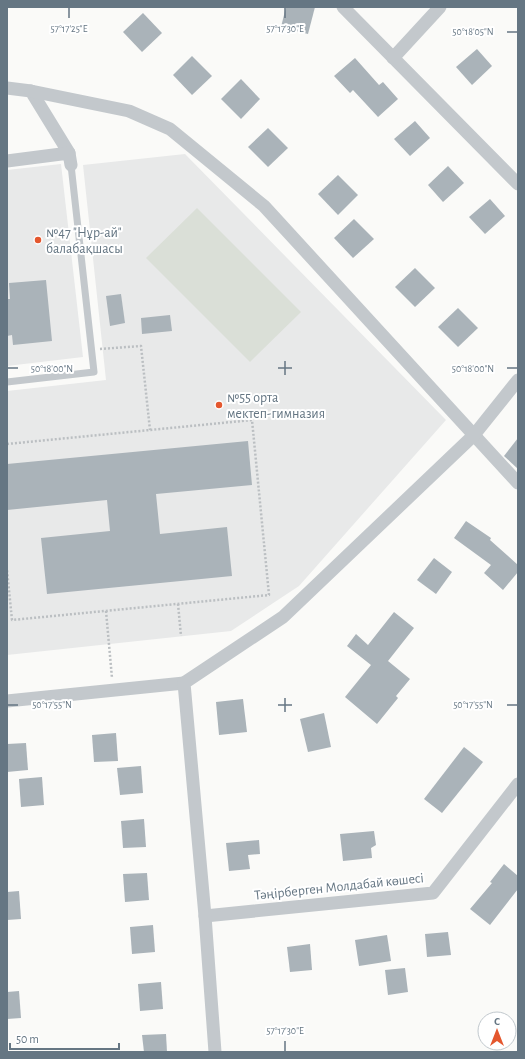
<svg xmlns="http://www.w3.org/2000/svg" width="525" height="1059" font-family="'Alegreya Sans',sans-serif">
  <rect width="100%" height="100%" fill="#fafaf8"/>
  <g fill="#e8e9e9">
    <polygon points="185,154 446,420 299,586 231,631 7,655 7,391 106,380 83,165"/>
    <polygon points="61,164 83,357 7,366 7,170"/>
  </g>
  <polygon fill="#dadfd7" points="197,208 301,312 250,362 146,258"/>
  <g fill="#aab3b9">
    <polygon points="286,7 315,7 308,34 281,27"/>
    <polygon points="143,13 162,33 142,52 123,32"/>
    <polygon points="477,49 492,66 472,85 456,67"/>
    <polygon points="192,56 212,76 192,95 173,75"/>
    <polygon points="355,58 379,85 383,82 398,99 378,117 353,90 350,93 334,76"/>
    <polygon points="241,79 260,99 241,119 221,99"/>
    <polygon points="415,121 430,138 410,156 394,139"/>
    <polygon points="268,128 288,148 268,167 248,147"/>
    <polygon points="448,166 464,183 443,202 428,185"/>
    <polygon points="338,175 358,195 338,215 318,194"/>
    <polygon points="490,199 505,216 485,234 469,217"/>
    <polygon points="354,219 374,239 353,258 334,238"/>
    <polygon points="415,268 435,288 415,307 395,287"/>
    <polygon points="46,280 52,341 13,345 12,335 7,336 7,299 10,299 9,283"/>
    <polygon points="121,294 125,323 110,326 106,296"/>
    <polygon points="458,308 478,328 458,347 438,327"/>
    <polygon points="170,315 172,331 142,334 141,318"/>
    <polygon points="518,438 518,469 504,456"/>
    <polygon points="248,441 252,485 156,494 160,534 227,527 232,576 47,594 41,538 110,531 107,500 7,510 7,464"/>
    <polygon points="466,521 491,538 490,540 518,565 518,572 503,590 484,573 491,565 454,538"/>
    <polygon points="434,558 452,572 436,594 417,580"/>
    <polygon points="394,612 414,628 388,661 410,679 396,696 398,698 377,724 345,697 371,665 347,646 356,634 368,645"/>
    <polygon points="243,699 247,732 219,735 216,702"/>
    <polygon points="324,713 331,747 308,752 300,719"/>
    <polygon points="116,733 118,761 94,762 92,735"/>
    <polygon points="26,743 28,770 7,772 7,744"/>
    <polygon points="464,747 483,762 442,813 424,799"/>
    <polygon points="141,766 143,793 120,795 117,768"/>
    <polygon points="42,777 44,805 21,807 19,779"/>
    <polygon points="144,819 146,847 123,848 121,821"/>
    <polygon points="374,831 376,845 371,848 372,858 343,861 340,834"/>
    <polygon points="259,840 260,854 248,855 250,869 229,871 226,843"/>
    <polygon points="504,864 518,876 518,889 490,925 470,909 492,883 490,882"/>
    <polygon points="147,873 149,900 125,902 123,874"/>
    <polygon points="19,891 21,919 7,920 7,892"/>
    <polygon points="153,925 155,952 132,954 130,927"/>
    <polygon points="448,932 451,955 427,957 425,934"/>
    <polygon points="387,935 391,961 359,966 355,940"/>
    <polygon points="310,944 312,970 290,972 287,947"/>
    <polygon points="405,968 408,992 388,995 385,970"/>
    <polygon points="161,982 163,1009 140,1011 138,984"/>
    <polygon points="19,991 21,1018 7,1019 7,992"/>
    <polygon points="166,1034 167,1052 144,1052 142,1035"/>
  </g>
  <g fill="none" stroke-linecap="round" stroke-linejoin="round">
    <g stroke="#bbbfc2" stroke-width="2.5" stroke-dasharray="2 2" stroke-linecap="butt">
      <polyline points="100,349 141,346 150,430"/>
      <polyline points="7,444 252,420 269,595 12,620 7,570"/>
      <polyline points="178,604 181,636"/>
      <polyline points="106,611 112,678"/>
    </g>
    <polyline stroke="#c3c8cc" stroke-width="7" points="7,382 94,372 71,165"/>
    <g stroke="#c3c8cc" stroke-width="13">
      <polyline points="343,7 518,184"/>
      <polyline points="393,58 440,7"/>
      <polyline points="7,88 31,91 69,153"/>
      <polyline points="31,91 129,111 170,129 264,206 518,483"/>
      <polyline points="7,161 69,153 71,165"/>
      <polyline points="7,701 184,683"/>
      <polyline points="205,916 433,893 518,784"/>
      <polyline points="215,1052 205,916 184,683 283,617 474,435 518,380"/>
    </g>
  </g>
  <path fill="none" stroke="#657683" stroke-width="1.5" d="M69,8V18M285,8V18M507,32H517M285,361V375M8,368H18M278,368H292M507,368H517M285,698V712M8,705H18M278,705H292M507,705H517M285,1041V1051"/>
  <g fill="#e4572e" stroke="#fff" stroke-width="1.5">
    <circle cx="38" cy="240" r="4"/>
    <circle cx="219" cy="405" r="4"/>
  </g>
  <g text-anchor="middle" stroke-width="4" stroke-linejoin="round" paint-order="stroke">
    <g font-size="14" fill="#657683" stroke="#fff" text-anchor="start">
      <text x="46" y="237">№47 "Нұр-ай"<tspan x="46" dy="16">балабақшасы</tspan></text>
      <text x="227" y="402">№55 орта<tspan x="227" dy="16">мектеп-гимназия</tspan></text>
    </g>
    <g font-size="14" fill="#657683" stroke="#fff">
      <text transform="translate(339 886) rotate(-6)" y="5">Тәңірберген Молдабай көшесі</text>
    </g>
  </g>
  <g font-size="10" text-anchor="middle" fill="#657683" stroke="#fff" stroke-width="4" stroke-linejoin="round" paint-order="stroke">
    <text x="69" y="32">57°17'25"E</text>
    <text x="285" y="32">57°17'30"E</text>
    <text x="473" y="35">50°18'05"N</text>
    <text x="52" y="372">50°18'00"N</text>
    <text x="473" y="372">50°18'00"N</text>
    <text x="52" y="708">50°17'55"N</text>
    <text x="473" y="708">50°17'55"N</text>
    <text x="285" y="1034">57°17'30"E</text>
  </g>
  <rect width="525" height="1059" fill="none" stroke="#657683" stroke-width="16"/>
  <g transform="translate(497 1031)"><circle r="19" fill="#ffffff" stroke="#c1c8cd"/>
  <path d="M0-3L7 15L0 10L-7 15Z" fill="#e4572e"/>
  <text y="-6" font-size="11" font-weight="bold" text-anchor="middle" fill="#657683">С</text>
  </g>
  <path d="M10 1043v6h109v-6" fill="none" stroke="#657683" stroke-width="2"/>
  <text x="16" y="1043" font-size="12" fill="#657683" stroke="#ffffff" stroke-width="3" paint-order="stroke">50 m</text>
</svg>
